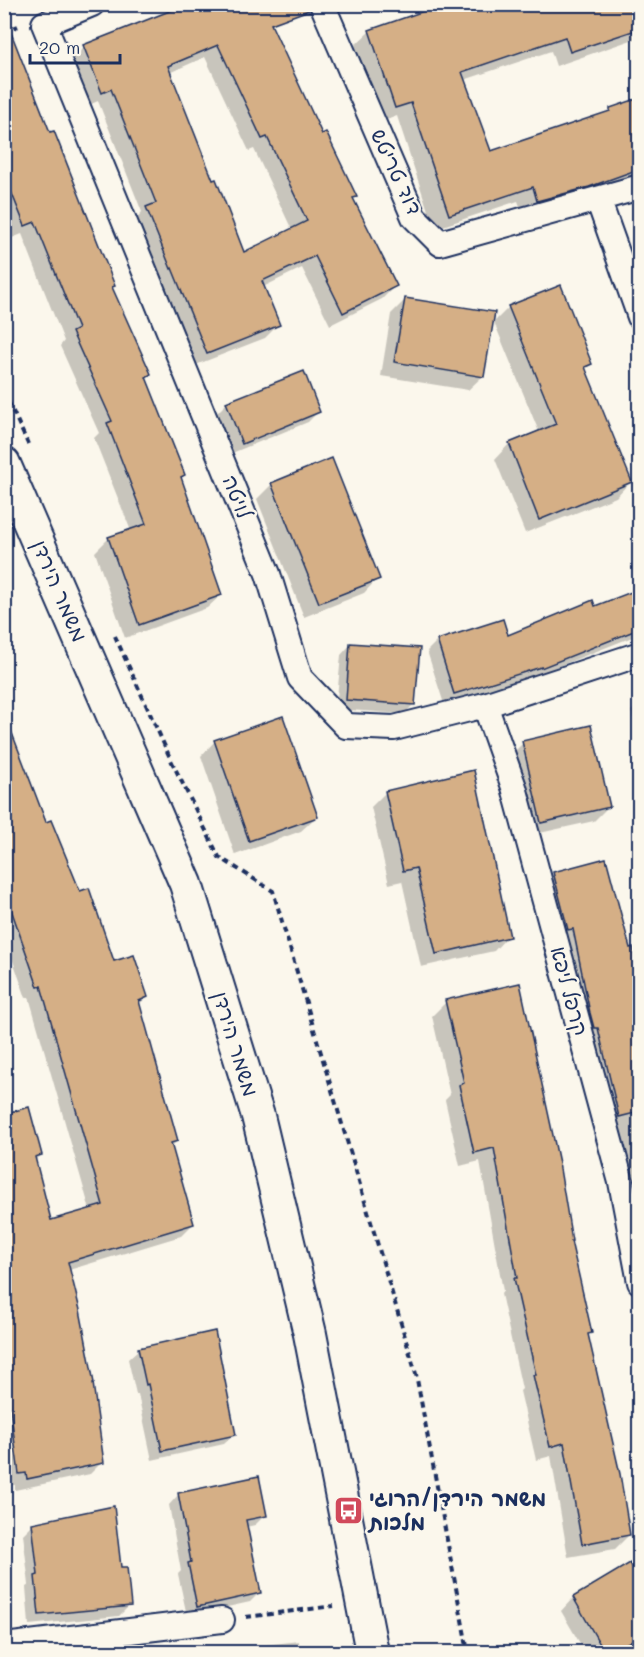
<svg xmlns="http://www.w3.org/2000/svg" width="644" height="1657" font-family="Mali,'Playpen Sans Hebrew',sans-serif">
  <rect width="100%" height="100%" fill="#fbf7ec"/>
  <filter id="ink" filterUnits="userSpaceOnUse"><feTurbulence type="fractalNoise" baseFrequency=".0167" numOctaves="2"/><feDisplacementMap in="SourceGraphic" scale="12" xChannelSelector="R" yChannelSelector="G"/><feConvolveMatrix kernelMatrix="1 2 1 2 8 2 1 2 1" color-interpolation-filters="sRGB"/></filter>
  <g filter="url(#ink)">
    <g fill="#0003" fill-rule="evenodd">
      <polygon points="450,4 640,4 640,37 556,66 551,51 464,80 490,153 606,114 610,109 640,99 640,179 523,215 518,201 434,229 397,116 381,122 355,45 370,31"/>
      <path d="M172,7L276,22L271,27L321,136L355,196L352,199L395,286L382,299L330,325L302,268L263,287L278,325L265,338L193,366L134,221L142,212L98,101L89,105L71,60L84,47L164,15ZM205,57L249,151L254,149L292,230L243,254L169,73Z"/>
      <polygon points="4,19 111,288 149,374 145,378 221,595 207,608 125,638 95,552 108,539 131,531 94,438 99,433 60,346 64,341 22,234 12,238 4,220"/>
      <polygon points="406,299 483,376 468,390 381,376 391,314"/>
      <polygon points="509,307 591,364 585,370 630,482 616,497 525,533 495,459 509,444 539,432 494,322"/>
      <polygon points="227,403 318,412 308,422 232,453 217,413"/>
      <polygon points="272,484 378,578 364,593 304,617 257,499"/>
      <polygon points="640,590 640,634 531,677 531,676 444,704 427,651 437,641 507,637 594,608"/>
      <polygon points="351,644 414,704 404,714 336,709 341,655"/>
      <polygon points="640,703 640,747 631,711"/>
      <polygon points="215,741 316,817 301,831 235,855 201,756"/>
      <polygon points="523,743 608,807 594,821 526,836 509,757"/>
      <polygon points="4,761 45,824 113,963 147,997 138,1005 177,1141 171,1147 193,1224 181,1236 69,1270 102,1462 90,1474 15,1490 15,1485 8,1485 4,1462 4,1115 41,1155 34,1162 49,1222 90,1210 29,997 26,998 4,935"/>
      <polygon points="386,792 508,936 494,951 421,967 402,881 389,884 371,807"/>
      <polygon points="554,873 629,950 632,949 640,987 640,1255 540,886"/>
      <polygon points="446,1002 571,1240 590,1333 587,1336 629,1535 615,1549 568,1557 551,1456 536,1460 520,1391 522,1389 501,1294 503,1291 480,1161 460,1166 445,1100 450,1095 432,1016"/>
      <polygon points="139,1349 235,1434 224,1444 152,1460 138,1394 136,1394 128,1359"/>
      <polygon points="179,1494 265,1515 255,1525 246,1527 260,1592 250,1602 187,1616 178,1574 181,1571 169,1505"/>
      <polygon points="33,1524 120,1569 129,1606 119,1616 29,1625 26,1587 29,1585 23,1534"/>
      <polygon points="630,1565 640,1582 640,1652 585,1652 561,1611 573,1598"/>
      <polygon points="299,1641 300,1652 219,1652 222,1650"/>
    </g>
    <g fill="#d5af86" stroke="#1b2f5e" stroke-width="1.5" fill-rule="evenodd">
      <path d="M170,4H308L309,10L271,24L322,134L326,132L357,197L353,198L397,286L343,313L315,256L262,281L280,325L207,354L172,268L171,269L146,207L156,203L111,89L102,93L83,45L172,10ZM218,45L262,139L267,137L307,221L244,252L216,179L213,180L168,66Z"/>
      <polygon points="444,4 639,4 639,29 570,52 565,37 462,72 491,151 610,111 610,108 639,98 639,169 589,187 537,201 533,187 449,215 411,103 395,108 369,30"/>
      <polygon points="4,20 6,20 50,132 54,131 115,286 112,287 151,374 146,377 185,475 181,477 222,595 139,625 108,537 146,524 107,423 112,421 72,332 78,329 35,222 25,226 4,174"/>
      <polygon points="561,285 592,364 585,367 632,482 539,520 509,443 556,424 508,306"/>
      <polygon points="405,298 495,312 484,377 394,362"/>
      <polygon points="304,371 320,412 242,444 226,402"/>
      <polygon points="332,458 380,579 319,603 271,483"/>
      <polygon points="639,589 639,629 541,668 541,667 454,694 437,640 503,619 508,635 593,600 595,606"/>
      <polygon points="350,643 420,648 415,705 346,700"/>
      <polygon points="283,716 318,817 249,841 214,740"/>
      <polygon points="4,720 7,720 46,822 51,820 80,891 89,888 114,961 134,955 148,997 139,1001 178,1141 171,1143 194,1224 68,1262 80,1310 94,1383 93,1383 104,1463 27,1479 26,1473 19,1474 9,1400 4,1401 4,1114 29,1107 42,1155 35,1157 51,1220 103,1205 41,986 38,987 4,889"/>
      <polygon points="591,725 610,807 541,823 522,741"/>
      <polygon points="474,770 510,937 436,954 416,868 403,871 385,791"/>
      <polygon points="606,858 630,948 633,947 639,980 639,1112 619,1117 598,1028 594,1028 590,1013 573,929 568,930 553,872"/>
      <polygon points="520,983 559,1163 572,1241 571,1241 592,1333 588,1334 620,1474 630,1535 582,1544 564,1443 550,1447 533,1375 536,1375 514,1278 517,1278 494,1148 474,1153 459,1085 464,1083 445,1000"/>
      <polygon points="215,1331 236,1435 162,1451 148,1384 146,1385 138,1348"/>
      <polygon points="259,1476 267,1516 246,1520 261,1593 197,1607 188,1563 191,1562 178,1493"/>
      <polygon points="114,1506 121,1567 127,1567 131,1606 39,1615 35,1576 38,1575 32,1523"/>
      <polygon points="630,1563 639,1579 639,1636 611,1653 605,1653 573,1597"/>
    </g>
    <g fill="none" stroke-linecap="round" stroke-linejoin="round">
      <defs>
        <g id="minor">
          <polyline points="92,4 44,24 268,574 300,678 346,726 394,728 485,705 640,654"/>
          <polyline points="322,4 414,217 440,243 640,187"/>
          <polyline points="598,199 640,317"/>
          <polyline points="485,705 514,787 621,1182 640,1282"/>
          <polyline points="4,1646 222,1620"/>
        </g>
        <polyline id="tertiary" points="4,464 186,884 258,1116 310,1334 372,1652"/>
      </defs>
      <use href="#minor" stroke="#1b2f5e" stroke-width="28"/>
      <use href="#tertiary" stroke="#1b2f5e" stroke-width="36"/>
      <g stroke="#1b2f5e" stroke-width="4" stroke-dasharray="6 4.5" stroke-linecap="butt">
        <polyline points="4,32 18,26"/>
        <polyline points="4,392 28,444"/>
        <polyline points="115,636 171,760 219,857 273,891 416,1374 468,1652"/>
        <polyline points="246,1617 334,1606"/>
      </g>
      <use href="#minor" stroke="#fbf7ec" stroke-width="24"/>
      <use href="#tertiary" stroke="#fbf7ec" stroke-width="32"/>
    </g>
  </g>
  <defs>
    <symbol id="bus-square" viewBox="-11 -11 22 22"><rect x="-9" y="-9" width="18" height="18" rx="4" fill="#d1495b" stroke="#fbf7ec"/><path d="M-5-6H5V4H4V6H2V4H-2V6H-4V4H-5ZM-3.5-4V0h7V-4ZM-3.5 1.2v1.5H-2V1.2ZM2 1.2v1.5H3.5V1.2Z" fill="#fff"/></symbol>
  </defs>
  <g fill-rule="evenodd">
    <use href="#bus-square" x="332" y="1494" width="33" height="33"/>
  </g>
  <g text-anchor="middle" stroke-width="5" stroke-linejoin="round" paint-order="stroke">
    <g font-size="21" fill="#1b2f5e" stroke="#fbf7ec">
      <text transform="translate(396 172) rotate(65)" y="7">דוד טריטש</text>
      <text transform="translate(237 497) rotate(68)" y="7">לויטה</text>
      <text transform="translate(59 591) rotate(67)" y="7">משמר הירדן</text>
      <text transform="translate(569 991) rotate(75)" y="7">קרפל ליפא</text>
      <text transform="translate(235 1044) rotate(73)" y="7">משמר הירדן</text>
    </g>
    <g font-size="21" font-weight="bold" fill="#1b2f5e" stroke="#fbf7ec" text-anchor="start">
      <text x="369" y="1506">משמר הירדן/הרוגי<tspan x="369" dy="24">מלכות</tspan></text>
    </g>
  </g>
  <rect width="644" height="1657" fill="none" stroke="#fbf7ec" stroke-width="24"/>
  <rect x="12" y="12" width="620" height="1633" fill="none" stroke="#1b2f5e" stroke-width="2" filter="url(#ink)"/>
  <path d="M30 54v9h90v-9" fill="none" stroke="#1b2f5e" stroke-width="3"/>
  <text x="39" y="54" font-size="18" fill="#1b2f5e" stroke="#fbf7ec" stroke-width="4.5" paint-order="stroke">20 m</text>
</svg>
